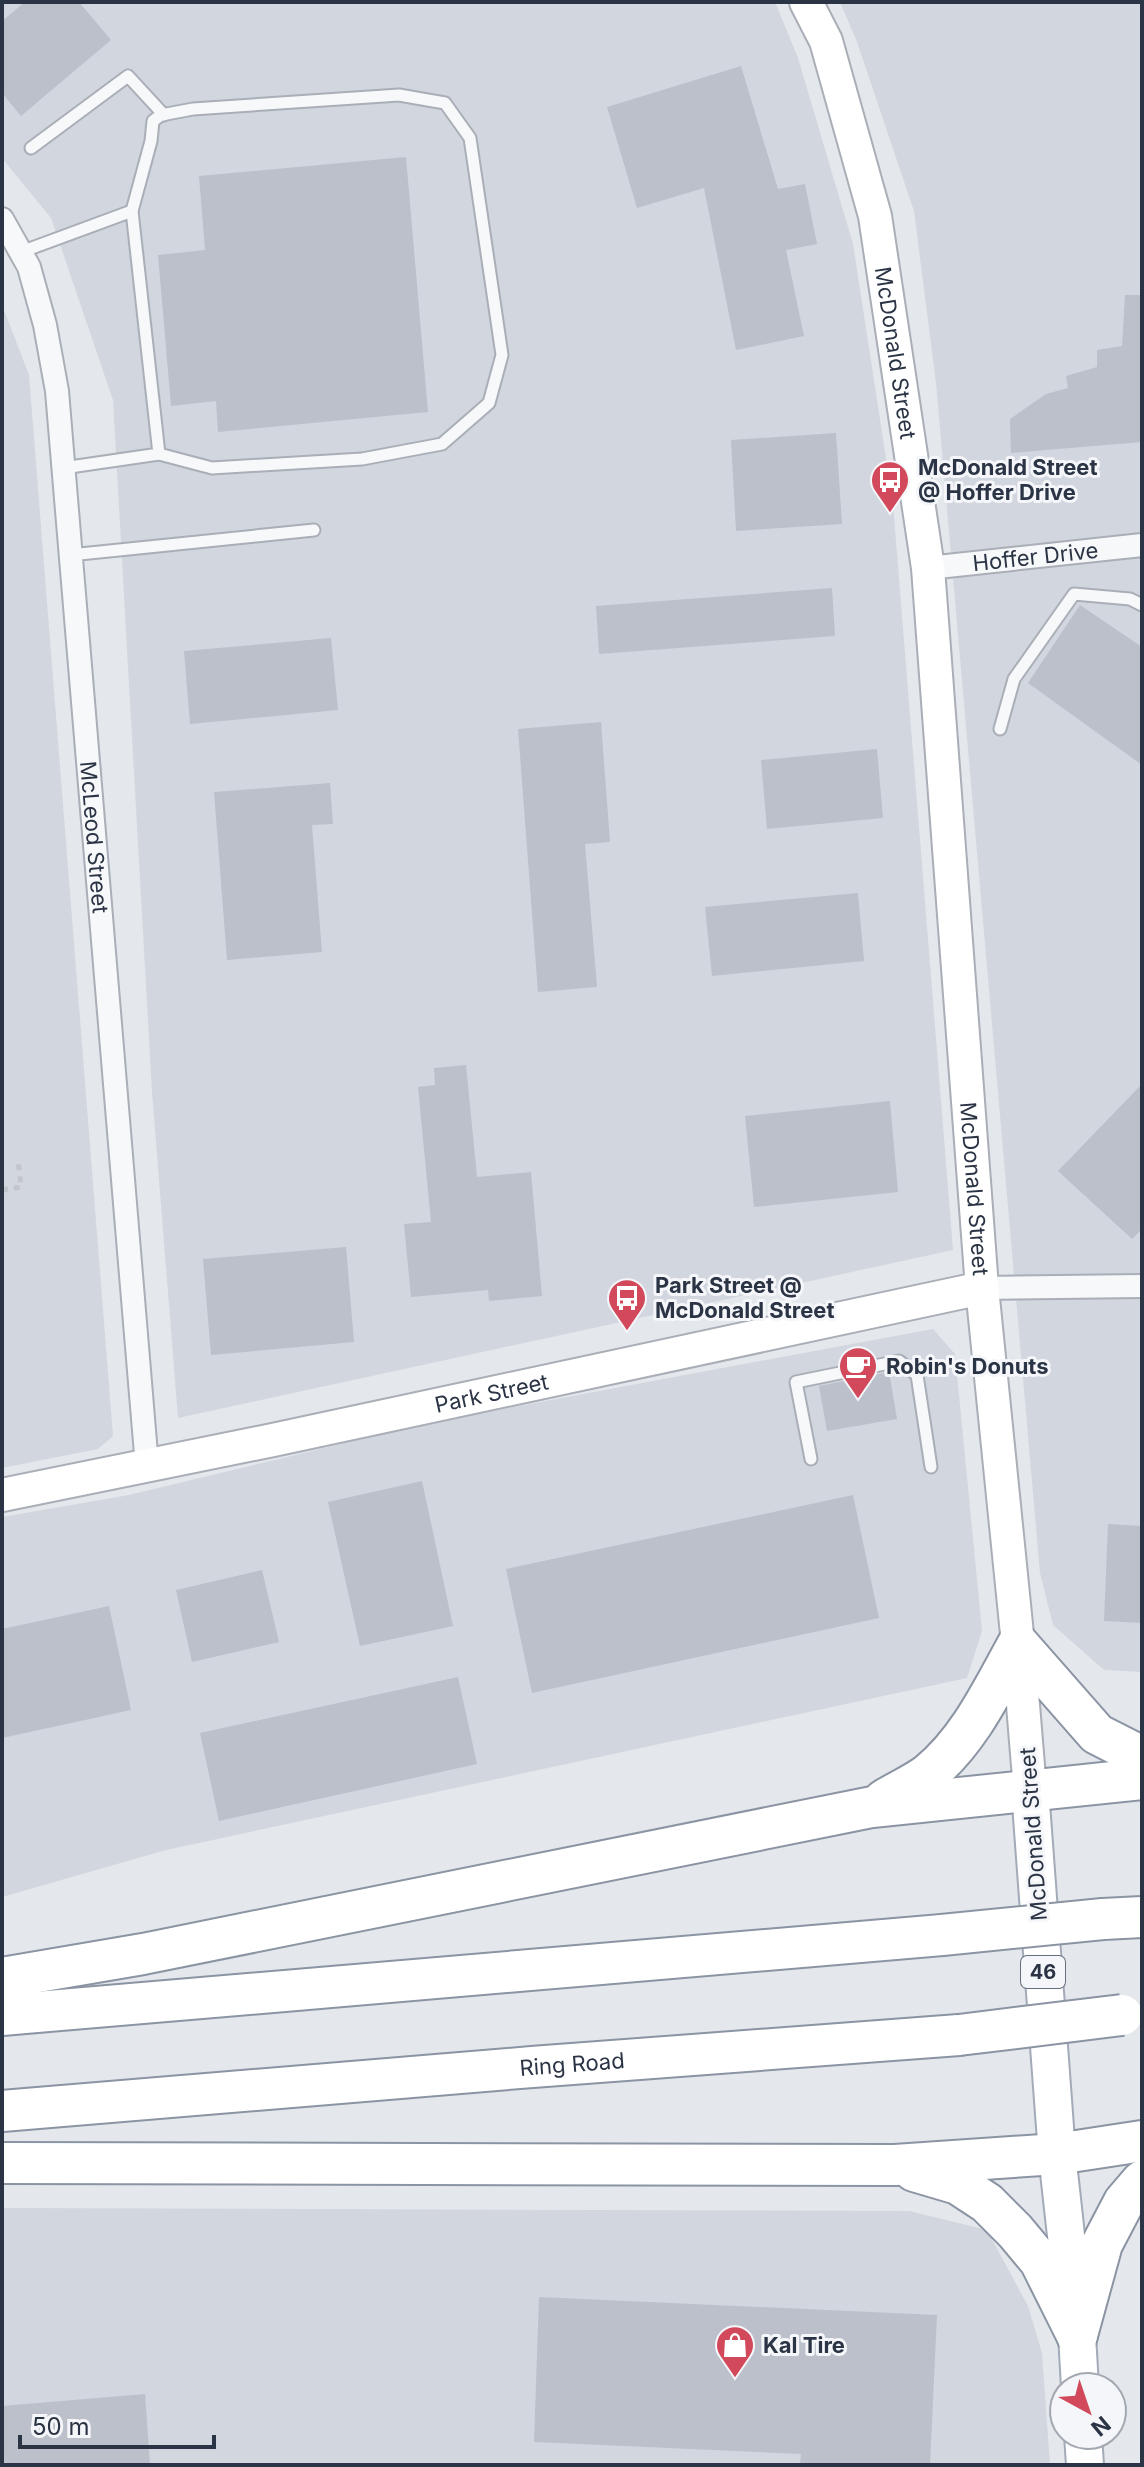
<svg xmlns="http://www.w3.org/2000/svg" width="1144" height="2467" font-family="Inter,sans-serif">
  <rect width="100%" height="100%" fill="#e4e7ec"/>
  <g fill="#d2d6de">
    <polygon points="2,2 775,2 798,58 853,244 893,504 953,1250 178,1418 152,1092 113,400 51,218 2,158"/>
    <polygon points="840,2 1142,2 1142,1672 1104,1670 1053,1625 1040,1573 936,383 914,211 857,42"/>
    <polygon points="2,305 29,375 113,1436 98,1449 2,1468"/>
    <polygon points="933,1329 955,1354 982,1631 967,1678 166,1850 2,1897 2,1517 129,1495 432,1422"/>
    <polygon points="2,2208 909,2211 987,2230 1028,2306 1042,2353 1050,2465 2,2465"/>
  </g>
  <g fill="#bbc0ca">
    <polygon points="25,2 79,2 111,40 21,116 2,93 2,21"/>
    <polygon points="741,66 778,189 805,184 817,244 786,250 804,336 736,350 704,188 637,208 607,107"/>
    <polygon points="406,157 428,412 218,432 216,401 171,406 158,255 205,250 199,176"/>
    <polygon points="1125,295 1142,295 1142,442 1011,453 1010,419 1046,394 1068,388 1066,376 1097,367 1097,350 1122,346"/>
    <polygon points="836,433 842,524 736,531 731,440"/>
    <polygon points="832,588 835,636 599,654 596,606"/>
    <polygon points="1080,605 1142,647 1142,765 1028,683"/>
    <polygon points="331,638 338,710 190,724 184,651"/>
    <polygon points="601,722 610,842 585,844 597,987 538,992 518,729"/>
    <polygon points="877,749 883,818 767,829 761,760"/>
    <polygon points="330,783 333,824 312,825 322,952 227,960 214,792"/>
    <polygon points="858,893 864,961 712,976 705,907"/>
    <polygon points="466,1065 477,1177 531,1172 542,1296 489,1301 488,1290 411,1297 404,1224 431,1222 418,1087 435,1085 434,1068"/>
    <polygon points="1142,1084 1142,1229 1132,1239 1058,1171"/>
    <polygon points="890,1101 898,1192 754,1207 745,1116"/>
    <polygon points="346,1247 354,1342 211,1355 203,1259"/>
    <polygon points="889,1372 897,1419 827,1431 819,1386"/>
    <polygon points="422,1481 453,1626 360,1646 328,1502"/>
    <polygon points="853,1495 879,1618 532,1693 506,1569"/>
    <polygon points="1108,1524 1142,1526 1142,1623 1104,1621"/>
    <polygon points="262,1570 279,1642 192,1662 176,1590"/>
    <polygon points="109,1606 131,1710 2,1738 2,1629"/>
    <polygon points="458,1677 477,1764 219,1821 200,1733"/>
    <polygon points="539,2297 937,2315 930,2465 800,2465 801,2454 534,2442"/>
    <polygon points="145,2394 150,2465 2,2465 2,2406"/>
  </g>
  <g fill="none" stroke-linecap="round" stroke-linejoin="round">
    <defs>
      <g id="lane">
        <polyline points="31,148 128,76 164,115"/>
        <polyline points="132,211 151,141 153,121 161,115 193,109 399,95 445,103 470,138 502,355 489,403 442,444 362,459 212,468 159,454"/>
        <polyline points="21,252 132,211 159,454 63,468"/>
        <polyline points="70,555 314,530"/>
        <polyline points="1000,729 1014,679 1074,594 1130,599 1142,605"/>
        <polyline points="811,1459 796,1382 899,1361 917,1375 931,1467"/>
      </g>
      <g id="street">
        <path id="s1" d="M2,219L29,267L45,325L57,391L147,1466"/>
        <path id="s2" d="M928,568L1142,545"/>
        <polyline points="982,1288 1142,1286"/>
      </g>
      <g id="secondary">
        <path id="s3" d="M806,2L826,41L875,216L928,568L982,1288L1018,1644L1030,1790"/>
        <path id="s4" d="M2,1495L273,1440L982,1288"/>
      </g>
      <g id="primary">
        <polyline points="1030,1790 1057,2154 1077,2335 1080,2387"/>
        <polyline points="1083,2435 1085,2465"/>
      </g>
      <g id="highway">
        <path d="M884,1800C898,1791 915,1784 928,1774C969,1741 993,1689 1018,1644L1097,1734L1142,1757"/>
        <polyline points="1103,1919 1142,1917"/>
        <polyline points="2,1978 143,1954 872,1807 1142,1779"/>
        <polyline points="2,2015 942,1935"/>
        <path id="s5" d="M2,2111L532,2067L959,2035"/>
        <polyline points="2,2163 895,2165 1057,2154 1142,2141"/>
        <polyline points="914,2171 958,2184 987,2203 1015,2231 1040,2261 1077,2335"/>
        <polyline points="1077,2335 1102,2244 1124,2202 1142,2181"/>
      </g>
    </defs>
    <use href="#lane" stroke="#a9aeb7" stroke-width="15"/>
    <use href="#street" stroke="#a9aeb7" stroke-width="26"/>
    <use href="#secondary" stroke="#a9aeb7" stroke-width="36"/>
    <use href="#primary" stroke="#a3abb8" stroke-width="40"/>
    <use href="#highway" stroke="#8b94a3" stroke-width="44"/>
    <polyline stroke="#c2c5cb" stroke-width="5" stroke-dasharray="6 6" stroke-linecap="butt" points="2,1190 21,1187 18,1160"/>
    <use href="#lane" stroke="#f7f8fa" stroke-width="11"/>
    <use href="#street" stroke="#f7f8fa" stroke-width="22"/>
    <use href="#secondary" stroke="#fff" stroke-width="32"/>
    <use href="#primary" stroke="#fff" stroke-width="36"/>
    <use href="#highway" stroke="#fff" stroke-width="40"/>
    <defs>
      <g id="highway-bridge">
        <polyline points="942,1935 1103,1919"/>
        <polyline points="959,2035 1122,2015"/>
      </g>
    </defs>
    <use href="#highway-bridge" stroke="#8b94a3" stroke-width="44" stroke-linecap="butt"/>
    <use href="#highway-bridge" stroke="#fff" stroke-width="40"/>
  </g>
  <defs>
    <symbol id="bus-pin" viewBox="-11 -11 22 30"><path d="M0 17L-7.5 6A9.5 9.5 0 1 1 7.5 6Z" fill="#d1495b" stroke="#f4f6f9"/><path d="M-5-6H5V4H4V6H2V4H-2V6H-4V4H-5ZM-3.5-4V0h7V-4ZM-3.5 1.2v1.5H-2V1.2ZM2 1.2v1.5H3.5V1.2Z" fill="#fff"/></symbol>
    <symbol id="cafe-pin" viewBox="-11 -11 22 30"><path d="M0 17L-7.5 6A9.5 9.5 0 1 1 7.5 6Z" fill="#d1495b" stroke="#f4f6f9"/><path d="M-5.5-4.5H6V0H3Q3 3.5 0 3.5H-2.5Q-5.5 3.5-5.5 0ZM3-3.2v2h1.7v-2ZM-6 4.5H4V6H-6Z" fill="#fff"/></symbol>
    <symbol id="shop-pin" viewBox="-11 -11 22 30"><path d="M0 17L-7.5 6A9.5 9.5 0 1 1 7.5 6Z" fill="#d1495b" stroke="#f4f6f9"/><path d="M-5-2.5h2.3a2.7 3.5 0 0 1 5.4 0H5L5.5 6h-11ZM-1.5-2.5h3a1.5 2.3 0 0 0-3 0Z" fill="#fff"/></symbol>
  </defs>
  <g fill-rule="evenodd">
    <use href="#bus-pin" x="868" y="458" width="44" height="60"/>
    <use href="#bus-pin" x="605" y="1276" width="44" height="60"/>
    <use href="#cafe-pin" x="836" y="1344" width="44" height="60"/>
    <use href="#shop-pin" x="713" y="2323" width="44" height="60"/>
  </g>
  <g text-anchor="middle" stroke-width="6" stroke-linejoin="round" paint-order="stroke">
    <rect fill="#f4f6f9" stroke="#676e7b" stroke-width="2" x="1021" y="1956" width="44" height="32" rx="6"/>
    <g font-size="20" font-weight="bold" fill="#2b3445">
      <text x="1043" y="1979">46</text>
    </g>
    <g font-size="22" fill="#2b3445" stroke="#f4f6f9">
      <text dy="8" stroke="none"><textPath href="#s3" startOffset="364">McDonald Street</textPath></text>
      <text dy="8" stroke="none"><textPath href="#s2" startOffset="108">Hoffer Drive</textPath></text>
      <text dy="8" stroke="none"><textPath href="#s1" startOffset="630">McLeod Street</textPath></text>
      <text dy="8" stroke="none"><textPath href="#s3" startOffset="1204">McDonald Street</textPath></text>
      <text dy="8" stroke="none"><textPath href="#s4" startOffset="500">Park Street</textPath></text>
      <text transform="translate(1033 1834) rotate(-94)" y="8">McDonald Street</text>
      <text dy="8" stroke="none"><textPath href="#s5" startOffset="572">Ring Road</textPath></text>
    </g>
    <g font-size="22" font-weight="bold" fill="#2b3445" stroke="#f4f6f9" text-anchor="start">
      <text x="918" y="475">McDonald Street<tspan x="918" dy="25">@ Hoffer Drive</tspan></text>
      <text x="655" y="1293">Park Street @<tspan x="655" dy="25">McDonald Street</tspan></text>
      <text x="886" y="1374">Robin's Donuts</text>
      <text x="763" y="2353">Kal Tire</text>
    </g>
  </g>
  <rect width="1144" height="2467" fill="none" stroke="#2b3445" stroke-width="8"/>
  <g transform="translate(1088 2411) rotate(140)"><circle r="38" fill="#f4f6f9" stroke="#a4a8b1" stroke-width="2"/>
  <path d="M0-6L14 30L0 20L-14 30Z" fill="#d1495b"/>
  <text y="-12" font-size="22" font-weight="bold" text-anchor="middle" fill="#2b3445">N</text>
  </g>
  <path d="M20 2435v12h194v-12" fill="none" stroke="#2b3445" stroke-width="4"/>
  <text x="32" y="2435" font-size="24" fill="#2b3445" stroke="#f4f6f9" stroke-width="6" paint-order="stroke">50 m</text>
</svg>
